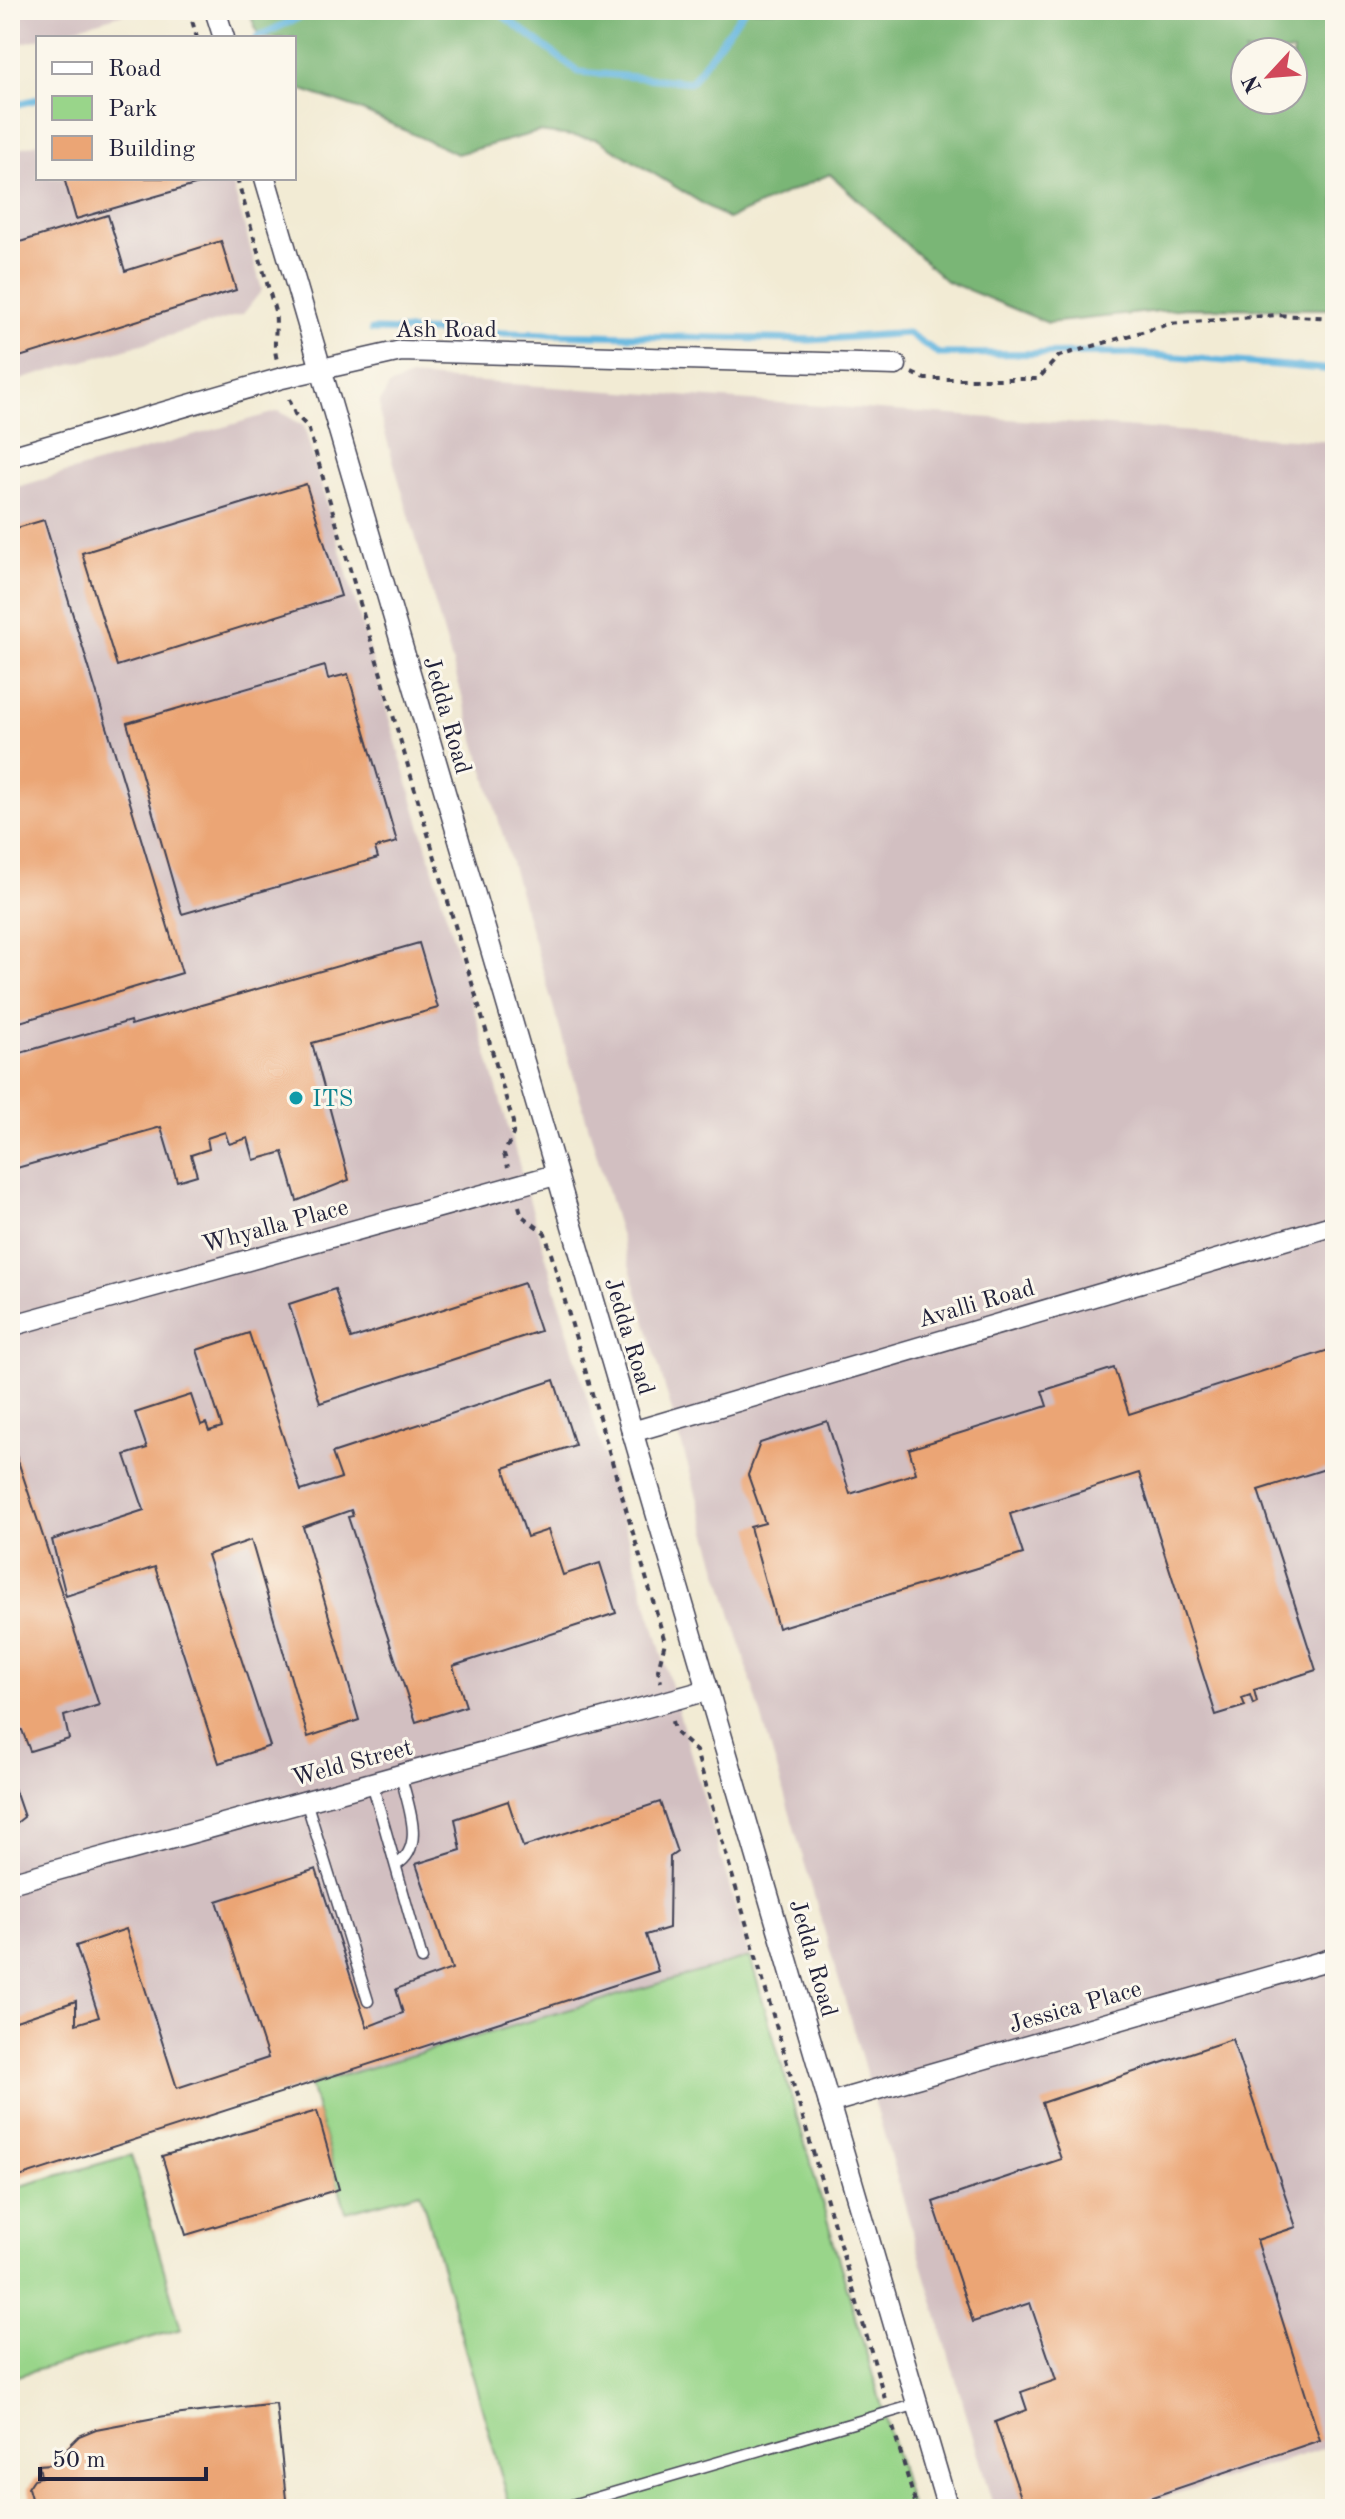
<svg xmlns="http://www.w3.org/2000/svg" width="1345" height="2519" font-family="'Old Standard TT',serif">
  <rect width="100%" height="100%" fill="#fbf7ec"/>
  <filter id="ink" filterUnits="userSpaceOnUse"><feTurbulence type="fractalNoise" baseFrequency=".0125" numOctaves="2"/><feDisplacementMap in="SourceGraphic" scale="16" xChannelSelector="R" yChannelSelector="G"/><feConvolveMatrix kernelMatrix="1 2 1 2 8 2 1 2 1" color-interpolation-filters="sRGB"/></filter>
  <filter id="wash" filterUnits="userSpaceOnUse"><feTurbulence type="fractalNoise" baseFrequency=".006" numOctaves="4" result="noise"/><feDisplacementMap in="SourceGraphic" scale="32" xChannelSelector="R" yChannelSelector="G"/><feGaussianBlur stdDeviation="1.8" result="paint"/><feColorMatrix in="noise" values="0 0 0 0 0 0 0 0 0 0 0 0 0 0 0 0 0 1.4 0 .05"/><feComposite in="paint" operator="in"/></filter>
  <g filter="url(#wash)">
    <rect width="100%" height="100%" fill="#f2ebd4"/>
    <g fill="#d2bfc1">
      <polygon points="10,10 137,10 10,47"/>
      <polygon points="38,143 38,178 231,178 262,290 243,314 10,383 10,151"/>
      <polygon points="410,377 1335,442 1335,2445 1125,2509 994,2509 380,416 380,402 389,386"/>
      <polygon points="279,411 304,426 750,1957 10,2172 10,489"/>
    </g>
    <g fill="#99d58a" stroke="#5e7c62" stroke-width="2">
      <polygon points="750,1957 912,2509 511,2509 420,2192 346,2212 310,2085"/>
      <polygon points="131,2155 181,2329 10,2378 10,2189"/>
    </g>
    <path fill="#7ab676" stroke="#4e6c58" stroke-width="2" fill-rule="evenodd" d="M248,10H1335V309L1187,308L1048,323L946,281L830,174L728,219L597,139L538,132L457,154L358,109L294,87V38H260ZM1245,52H1293V100H1245Z"/>
    <g fill="none" stroke-linecap="round" stroke-linejoin="round">
      <g stroke="#64b6df" stroke-width="7">
        <polyline points="495,10 579,72 691,82 744,10"/>
        <polyline points="257,37 315,10"/>
        <polyline points="10,106 38,99"/>
        <polyline points="372,330 811,340 908,333 939,354 1128,353 1335,370"/>
      </g>
    </g>
    <g id="blocks">
      <g fill="#eba575">
        <polygon points="64,178 200,178 202,183 76,219"/>
        <polygon points="108,215 125,271 221,241 236,290 10,360 10,245"/>
        <polygon points="306,484 341,596 117,666 82,553"/>
        <polygon points="44,520 182,973 10,1025 10,530"/>
        <polygon points="325,666 328,679 348,674 397,842 375,848 378,858 182,914 127,723"/>
        <polygon points="419,943 438,1008 312,1043 349,1180 297,1201 283,1152 254,1160 248,1138 229,1144 225,1132 207,1138 209,1149 191,1155 197,1175 177,1181 161,1127 10,1170 10,1056 130,1021 131,1025"/>
        <polygon points="524,1283 540,1331 320,1403 289,1304 335,1289 351,1339"/>
        <polygon points="249,1333 301,1491 341,1478 332,1453 554,1380 575,1445 504,1468 527,1537 548,1530 563,1575 600,1563 616,1613 453,1666 466,1706 416,1722 348,1517 353,1516 351,1510 303,1527 359,1720 308,1737 251,1540 207,1555 270,1746 219,1763 155,1567 66,1596 52,1540 144,1510 125,1455 147,1448 135,1413 191,1395 201,1425 206,1423 209,1431 222,1427 197,1350"/>
        <polygon points="1335,1348 1335,1466 1258,1490 1316,1670 1254,1690 1257,1702 1253,1704 1250,1695 1242,1698 1245,1706 1216,1715 1139,1473 1010,1514 1023,1554 778,1628 750,1527 765,1523 748,1475 760,1443 827,1421 850,1494 916,1473 909,1449 1047,1406 1042,1391 1114,1368 1129,1414"/>
        <polygon points="10,1437 99,1705 64,1716 69,1739 30,1751 22,1730 10,1727"/>
        <polygon points="10,1776 24,1817 10,1828"/>
        <polygon points="508,1801 523,1847 660,1802 677,1852 670,1857 669,1928 646,1935 658,1971 10,2180 10,2023 76,2001 76,2024 99,2017 76,1946 126,1929 177,2088 268,2058 217,1901 316,1869 367,2027 403,2013 396,1989 452,1969 416,1864 461,1850 455,1819"/>
        <polygon points="1232,2039 1296,2227 1257,2240 1320,2440 1117,2509 1025,2509 995,2422 1027,2410 1021,2392 1056,2380 1030,2303 973,2322 933,2202 1061,2159 1042,2103"/>
        <polygon points="317,2111 339,2189 186,2235 162,2156"/>
        <polygon points="276,2403 287,2509 34,2509 28,2488 34,2479 41,2477 39,2465 51,2464 79,2436 96,2429 165,2416"/>
      </g>
    </g>
  </g>
  <g filter="url(#ink)">
    <use href="#blocks" fill-opacity="0" stroke="#414052" stroke-width="2"/>
    <g fill="none" stroke-linecap="round" stroke-linejoin="round">
      <defs>
        <g id="lane">
          <polyline points="372,1783 422,1959"/>
          <polyline points="306,1801 368,2001"/>
          <path d="M396,1865C427,1847 407,1804 401,1776"/>
          <polyline points="558,2509 918,2404"/>
        </g>
        <g id="street">
          <polyline points="215,10 224,38"/>
          <polyline points="265,178 948,2509"/>
          <polyline points="10,457 282,378 401,351 896,365"/>
          <polyline points="10,1326 555,1175"/>
          <polyline points="632,1432 1335,1225"/>
          <polyline points="10,1883 708,1690"/>
          <polyline points="829,2103 1335,1958"/>
        </g>
      </defs>
      <use href="#lane" stroke="#414052" stroke-width="13"/>
      <use href="#street" stroke="#414052" stroke-width="23"/>
      <g stroke="#414052" stroke-width="4" stroke-dasharray="6 6" stroke-linecap="butt">
        <polyline points="189,10 197,38"/>
        <path d="M237,178L275,311C278,329 272,343 277,360"/>
        <polyline points="912,373 925,379 1038,379 1059,356 1169,324 1277,315 1335,318"/>
        <polyline points="289,399 295,414 308,427 513,1122 513,1134 504,1154 508,1167"/>
        <polyline points="519,1206 522,1216 545,1233 665,1642 658,1670 661,1682"/>
        <polyline points="672,1721 674,1731 696,1751 885,2399"/>
        <polyline points="893,2427 917,2509"/>
      </g>
      <use href="#lane" stroke="#fff" stroke-width="10"/>
      <use href="#street" stroke="#fff" stroke-width="20"/>
    </g>
  </g>
  <circle fill="#0f9aa8" stroke="#fbf7ec" stroke-width="3" cx="296" cy="1098" r="8"/>
  <g text-anchor="middle" stroke-width="6" stroke-linejoin="round" paint-order="stroke">
    <g font-size="24" fill="#22223b" stroke="#fbf7ec">
      <text x="446" y="337">Ash Road</text>
      <text transform="translate(448 715) rotate(74)" y="8">Jedda Road</text>
      <text transform="translate(275 1225) rotate(-15)" y="8">Whyalla Place</text>
      <text transform="translate(976 1303) rotate(-16)" y="8">Avalli Road</text>
      <text transform="translate(630 1336) rotate(73)" y="8">Jedda Road</text>
      <text transform="translate(352 1762) rotate(-15)" y="8">Weld Street</text>
      <text transform="translate(814 1958) rotate(74)" y="8">Jedda Road</text>
      <text transform="translate(1075 2006) rotate(-16)" y="8">Jessica Place</text>
    </g>
    <g font-size="24" fill="#0d838f" stroke="#fbf7ec" text-anchor="start">
      <text x="312" y="1106">ITS</text>
    </g>
  </g>
  <rect width="1345" height="2519" fill="none" stroke="#fbf7ec" stroke-width="40"/>
  <rect x="36" y="36" width="260" height="144" fill="#fbf7ec" stroke="#a4a2a5" stroke-width="2"/>
  <rect x="52" y="62" width="40" height="12" fill="#ffffff" stroke="#a4a2a5" stroke-width="2"/>
  <text x="108" y="76" font-size="24" fill="#22223b">Road</text>
  <rect x="52" y="96" width="40" height="24" fill="#99d58a" stroke="#a4a2a5" stroke-width="2"/>
  <text x="108" y="116" font-size="24" fill="#22223b">Park</text>
  <rect x="52" y="136" width="40" height="24" fill="#eba575" stroke="#a4a2a5" stroke-width="2"/>
  <text x="108" y="156" font-size="24" fill="#22223b">Building</text>
  <g transform="translate(1269 76) rotate(244)"><circle r="38" fill="#fbf7ec" stroke="#a4a2a5" stroke-width="2"/>
  <path d="M0-6L14 30L0 20L-14 30Z" fill="#d1495b"/>
  <text y="-12" font-size="22" font-weight="bold" text-anchor="middle" fill="#22223b">N</text>
  </g>
  <path d="M40 2467v12h166v-12" fill="none" stroke="#22223b" stroke-width="4"/>
  <text x="52" y="2467" font-size="24" fill="#22223b" stroke="#fbf7ec" stroke-width="6" paint-order="stroke">50 m</text>
</svg>
